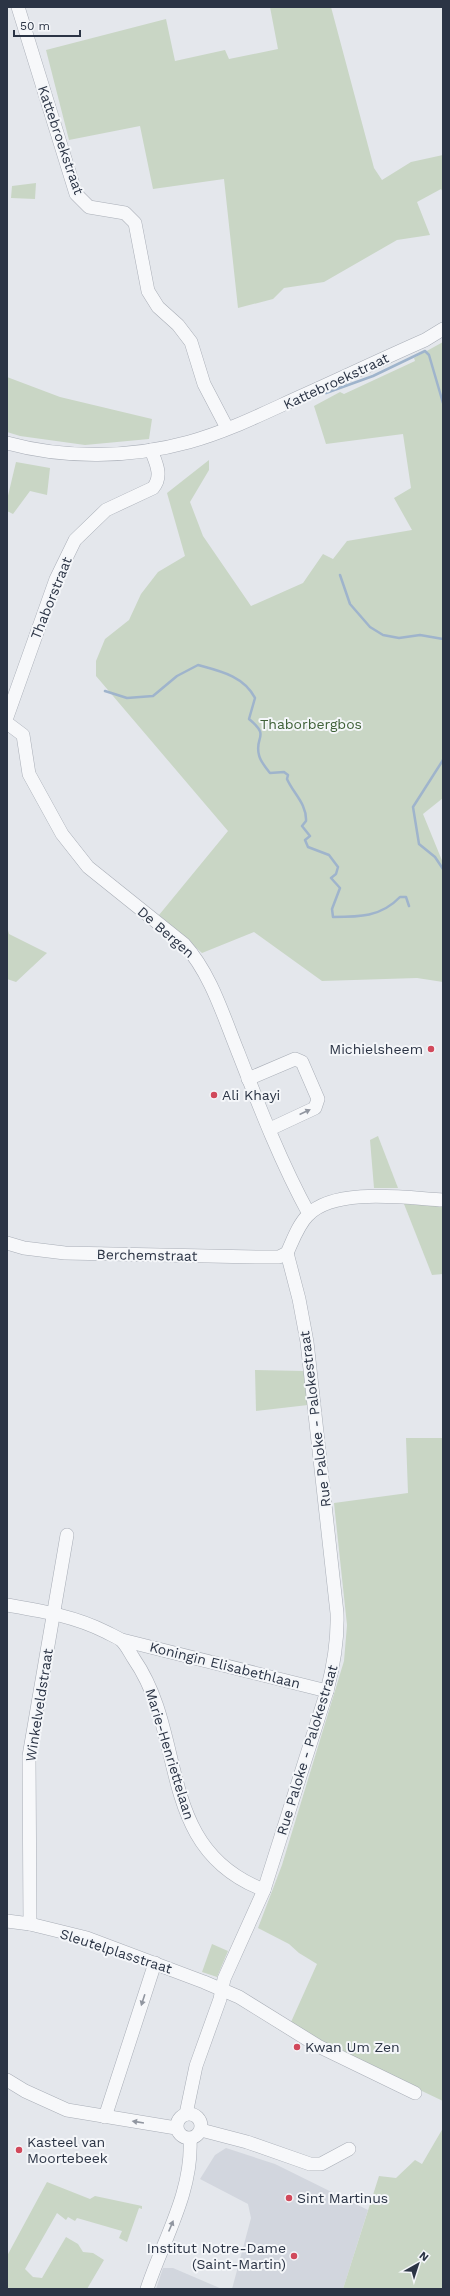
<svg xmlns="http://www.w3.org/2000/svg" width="450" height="2296" font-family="'Work Sans',sans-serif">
  <rect width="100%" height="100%" fill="#e4e7ec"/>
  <g fill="#d2d6de">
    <polygon points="226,2148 275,2164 368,2210 343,2289 232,2289 251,2218 248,2204 200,2179 215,2155"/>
    <polygon points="163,2268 173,2268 222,2289 156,2289"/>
  </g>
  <g fill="#c9d6c5">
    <polygon points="270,7 331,7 374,168 382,180 411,162 443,155 443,192 441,189 417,202 430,235 397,240 324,282 284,288 273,299 238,308 224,179 153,189 140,126 69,140 46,50 166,19 175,61 225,50 229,59 278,49"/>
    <polygon points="36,183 35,199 11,198 12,186"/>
    <polygon points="443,342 443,798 423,814 443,863 443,982 417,978 322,981 254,932 202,953 159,915 228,831 96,676 96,661 105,639 129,620 141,594 158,572 185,556 167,493 209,460 209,470 190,502 203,536 251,606 303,583 323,554 333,559 347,541 412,530 394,498 411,488 403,434 326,444 314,406 340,392 344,394 415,361 414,358"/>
    <polygon points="7,377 60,397 152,419 149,439 85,445 20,436 7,432"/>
    <polygon points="16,462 50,468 47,495 30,491 13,514 7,511 7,500"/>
    <polygon points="7,926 9,934 47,953 16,982 7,979"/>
    <polygon points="378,1136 398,1188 374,1188 370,1140"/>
    <polygon points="404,1204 443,1206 443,1274 432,1275"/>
    <polygon points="255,1370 304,1371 308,1405 256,1411"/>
    <polygon points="406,1438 443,1438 443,2101 308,2037 291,2022 317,1964 299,1953 289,1944 258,1928 282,1865 344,1661 347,1625 334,1503 408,1493"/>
    <polygon points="212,1944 228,1951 217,1977 202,1972"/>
    <polygon points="443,2128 443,2289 343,2289 379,2176 396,2178 415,2160 422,2164"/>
    <polygon points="47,2182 90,2199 95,2196 142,2206 142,2209 139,2208 127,2242 119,2238 122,2231 77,2218 75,2221 68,2217 66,2220 57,2213 25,2269 33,2277 42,2278 66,2237 78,2244 83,2252 93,2253 104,2260 87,2289 7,2289 7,2256"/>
  </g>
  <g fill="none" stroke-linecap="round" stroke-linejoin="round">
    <g stroke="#9fb4cc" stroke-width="2.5">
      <polyline points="326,393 373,376 425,351 429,355 443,403"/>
      <polyline points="340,575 350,604 370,627 383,635 399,638 420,635 443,639"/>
      <path d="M105,691L127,698L153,696L177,676L198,665C220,671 244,676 255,698L249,719C271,737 254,736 259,755C260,761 266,768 270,773L284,772L288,775L287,779C293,793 307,804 306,821L302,826L310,836L305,840L308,847L329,855L338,867L336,874L331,878L340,888L332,909L333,917C359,917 381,917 400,897H406L409,906"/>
      <polyline points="443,760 413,807 419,844 435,857 443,869"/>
    </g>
    <defs>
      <g id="minor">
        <polyline points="18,7 76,194 89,207 125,213 135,223 148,291 158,307 178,325 191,342 204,384 227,428"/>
        <path d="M7,443C65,459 131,458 189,442C229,431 266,412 304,395C344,377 384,358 425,340L443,329"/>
        <path d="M7,717L56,579L75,540L106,510L153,488C163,476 156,463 151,450"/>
        <path d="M7,723L23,735L29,774L62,834L88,867L184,944C211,974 223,1015 238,1052C259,1106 281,1163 309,1214"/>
        <polyline points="248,1079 295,1059 302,1062 318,1099 315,1108 270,1129"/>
        <polyline points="7,1243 24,1248 65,1253 259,1257 279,1257 287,1253"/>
        <path d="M287,1253C293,1240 298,1225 308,1215C335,1187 407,1198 443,1200"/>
        <path d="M7,1605C42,1611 74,1616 106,1632C111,1635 118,1637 122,1641C127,1646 130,1653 134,1659C188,1737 155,1848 264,1890"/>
        <polyline points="122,1640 327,1691"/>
        <polyline points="7,1921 30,1924 87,1938 204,1982 239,1997 318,2046 415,2093"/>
        <polyline points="30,1924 29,1756 67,1535"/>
        <polyline points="7,2080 25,2091 67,2110 176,2128"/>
        <circle cx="189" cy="2126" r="12"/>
        <path d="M186,2114L196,2066L220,1999L224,1979L264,1890L327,1691C334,1664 338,1640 337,1613L307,1342L299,1299L287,1253"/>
        <polyline points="105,2117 155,1963"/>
        <polyline points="201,2130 247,2142 310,2164 321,2164 349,2149"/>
        <path d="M147,2289C163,2240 193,2192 190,2139"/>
      </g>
    </defs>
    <use href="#minor" stroke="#a9aeb7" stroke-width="14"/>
    <use href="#minor" stroke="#f7f8fa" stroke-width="13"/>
  </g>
  <defs><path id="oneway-solid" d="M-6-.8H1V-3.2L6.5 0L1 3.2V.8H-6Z"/></defs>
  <g fill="#9196a0">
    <use href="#oneway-solid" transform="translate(305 1112) rotate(-25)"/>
    <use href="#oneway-solid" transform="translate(143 2000) rotate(108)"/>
    <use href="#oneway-solid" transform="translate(138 2122) rotate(-171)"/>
    <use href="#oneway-solid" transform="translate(171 2226) rotate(-67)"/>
  </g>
  <g fill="#d1495b" stroke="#f4f6f9" stroke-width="1.5">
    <circle cx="431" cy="1049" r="4"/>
    <circle cx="214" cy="1095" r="4"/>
    <circle cx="297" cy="2047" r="4"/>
    <circle cx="19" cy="2150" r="4"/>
    <circle cx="289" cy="2198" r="4"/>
    <circle cx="294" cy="2256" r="4"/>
  </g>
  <g text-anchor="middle" stroke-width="4" stroke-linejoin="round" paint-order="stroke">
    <g font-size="14" fill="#2b3445" stroke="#f4f6f9">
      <text transform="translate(61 140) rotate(71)" y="5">Kattebroekstraat</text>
      <text transform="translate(336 381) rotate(-25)" y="5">Kattebroekstraat</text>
      <text transform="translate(51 598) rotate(-68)" y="5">Thaborstraat</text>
      <text transform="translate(166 932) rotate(41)" y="5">De Bergen</text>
      <text transform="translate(147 1255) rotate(1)" y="5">Berchemstraat</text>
      <text transform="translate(315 1419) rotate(-97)" y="5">Rue Paloke - Palokestraat</text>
      <text transform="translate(225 1665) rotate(14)" y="5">Koningin Elisabethlaan</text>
      <text transform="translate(39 1705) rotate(-81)" y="5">Winkelveldstraat</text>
      <text transform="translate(307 1750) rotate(-73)" y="5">Rue Paloke - Palokestraat</text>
      <text transform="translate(170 1754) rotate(73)" y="5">Marie-Henriettelaan</text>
      <text transform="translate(116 1951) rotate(18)" y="5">Sleutelplasstraat</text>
    </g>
    <g font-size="14" fill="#3f6138" stroke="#f4f6f9">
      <text x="311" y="729">Thaborbergbos</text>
    </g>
    <g font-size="14" fill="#2b3445" stroke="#f4f6f9" text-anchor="start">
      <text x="423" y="1054" text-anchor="end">Michielsheem</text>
      <text x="222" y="1100">Ali Khayi</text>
      <text x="305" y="2052">Kwan Um Zen</text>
      <text x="27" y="2147">Kasteel van<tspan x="27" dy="16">Moortebeek</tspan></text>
      <text x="297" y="2203">Sint Martinus</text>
      <text x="286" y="2253" text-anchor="end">Institut Notre-Dame<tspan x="286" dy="16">(Saint-Martin)</tspan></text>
    </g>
  </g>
  <rect width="450" height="2296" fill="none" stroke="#2b3445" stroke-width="16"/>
  <g transform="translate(418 2264) rotate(39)" stroke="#f4f6f9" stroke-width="3" paint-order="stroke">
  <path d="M0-3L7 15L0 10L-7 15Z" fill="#2b3445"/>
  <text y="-6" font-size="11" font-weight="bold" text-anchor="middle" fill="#2b3445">N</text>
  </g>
  <path d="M14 30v6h66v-6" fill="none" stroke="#2b3445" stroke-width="2"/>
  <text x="20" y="30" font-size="12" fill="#2b3445" stroke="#f4f6f9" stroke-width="3" paint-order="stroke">50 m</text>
</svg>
